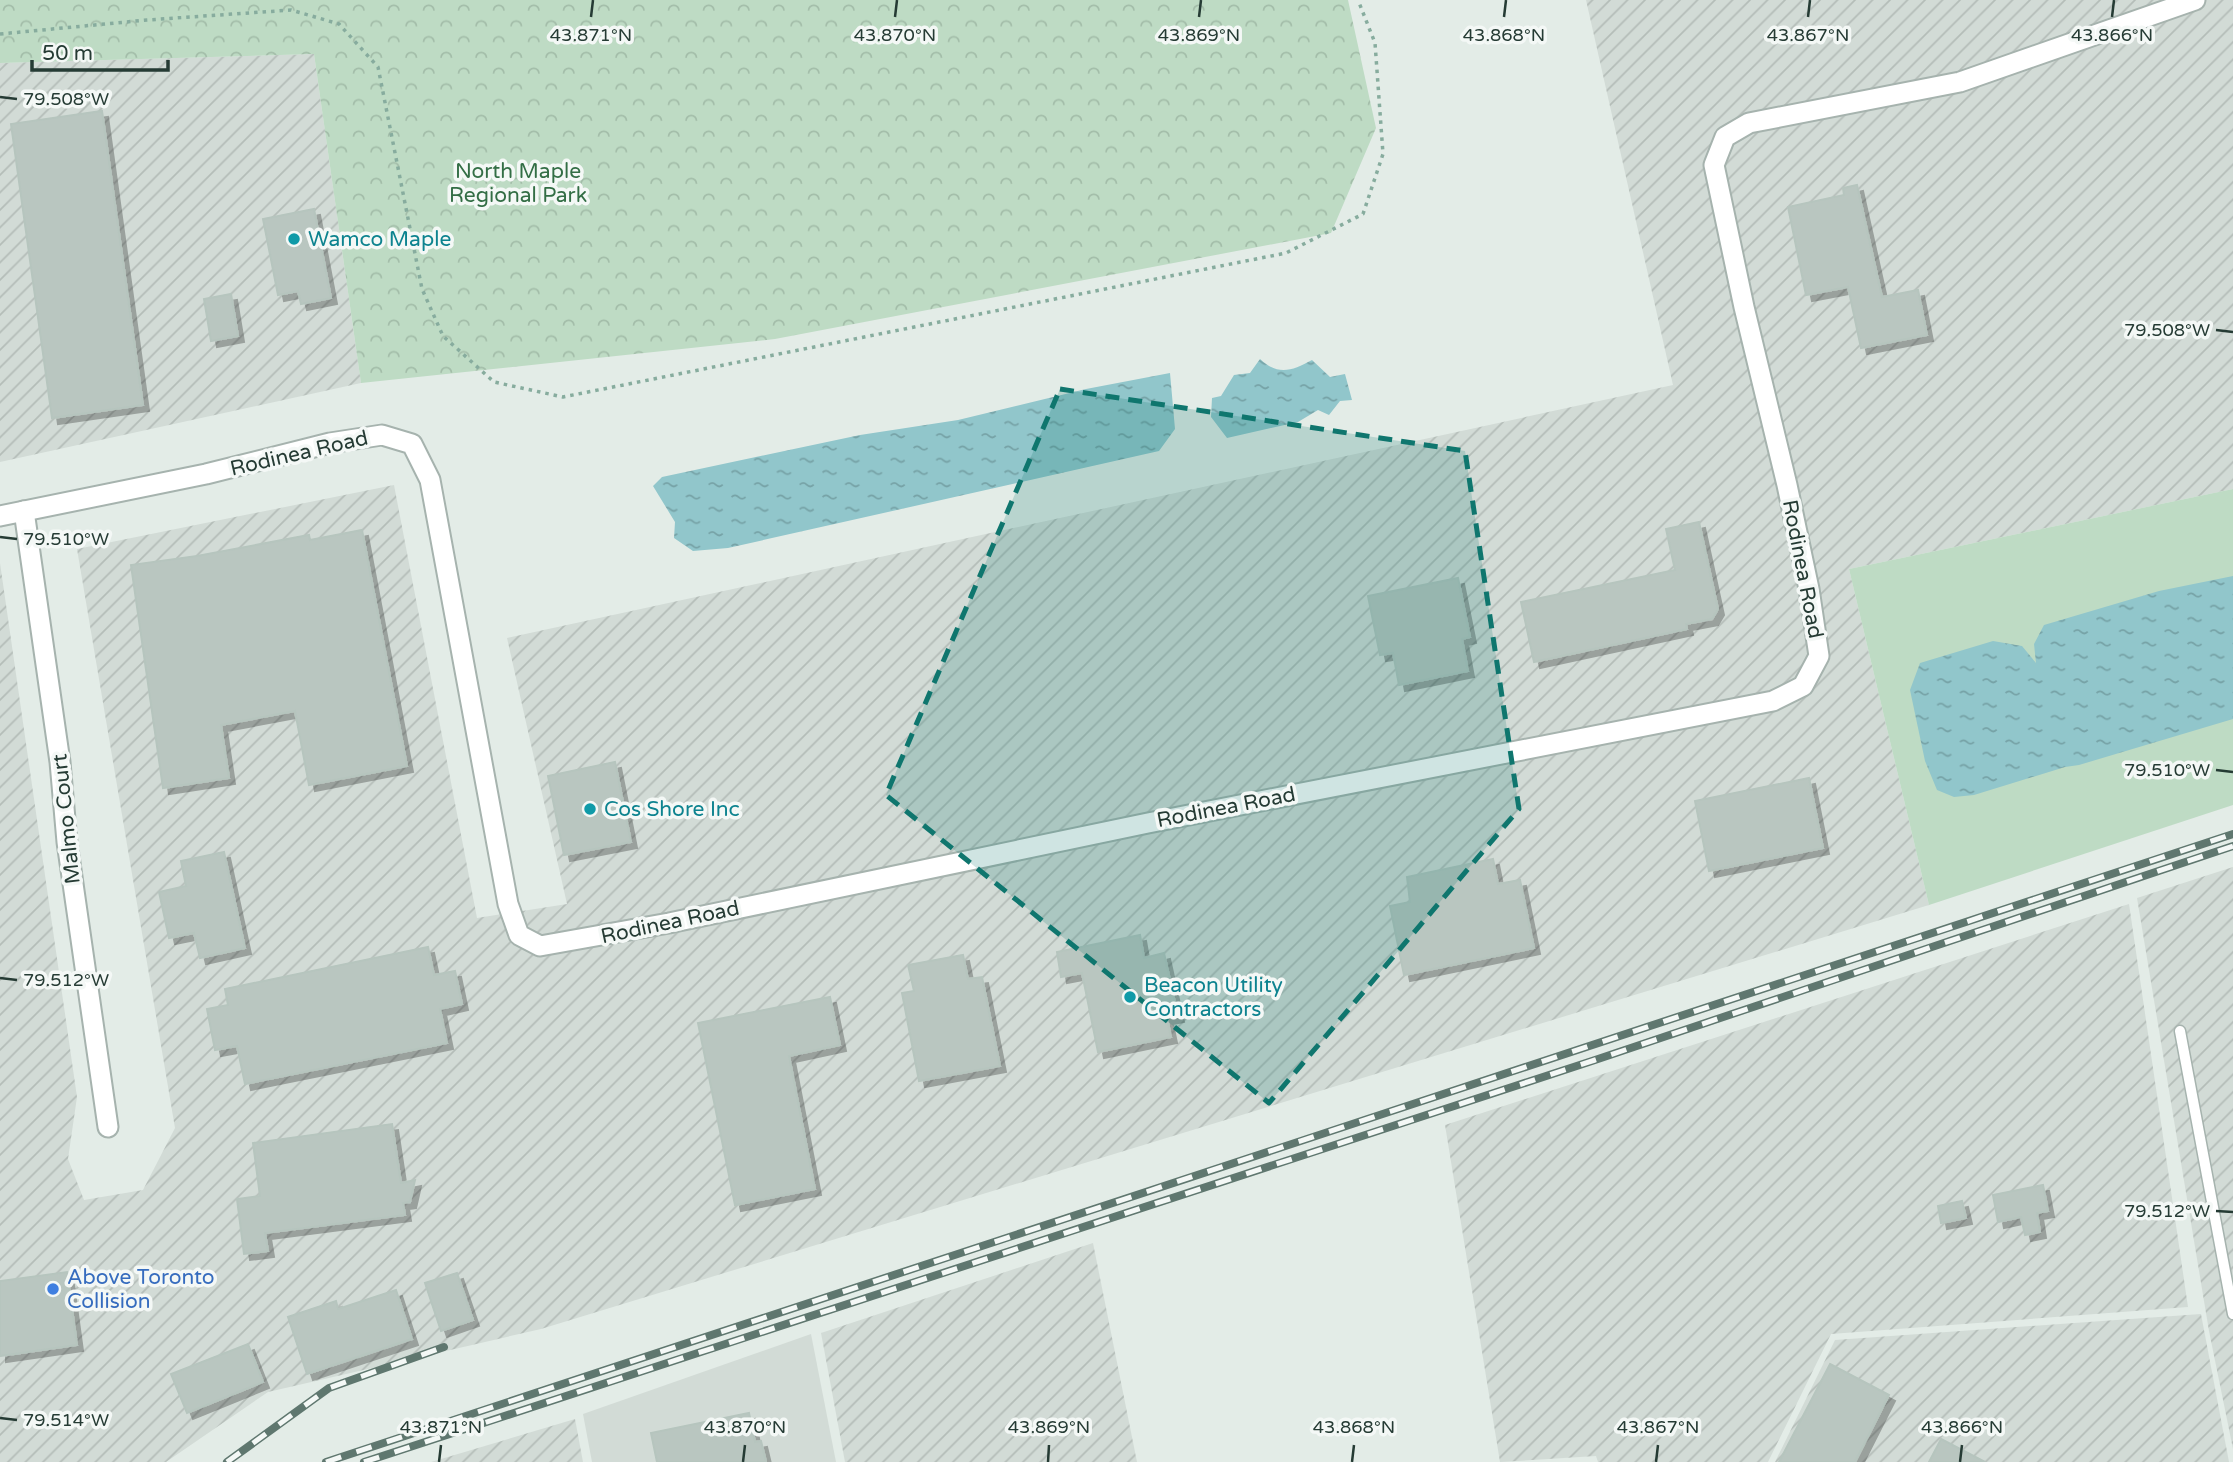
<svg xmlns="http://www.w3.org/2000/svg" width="2233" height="1462" font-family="'Varela Round',sans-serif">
  <defs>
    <pattern id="industrial-furrows" width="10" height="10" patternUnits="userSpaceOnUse" patternTransform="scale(1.75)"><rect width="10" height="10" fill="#d2dbd6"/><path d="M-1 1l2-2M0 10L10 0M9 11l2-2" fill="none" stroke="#b4bdb8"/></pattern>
    <pattern id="forest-crowns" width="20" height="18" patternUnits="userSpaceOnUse" patternTransform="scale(1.75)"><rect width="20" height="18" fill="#bedbc4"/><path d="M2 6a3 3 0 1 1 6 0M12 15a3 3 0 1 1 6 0" fill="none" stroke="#a3bda9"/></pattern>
    <pattern id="water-ripples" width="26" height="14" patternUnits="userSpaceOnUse" patternTransform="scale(1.75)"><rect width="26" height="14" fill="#91c6cb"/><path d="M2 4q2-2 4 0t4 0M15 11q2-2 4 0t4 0" fill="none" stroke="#76a2a6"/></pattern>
    <filter id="shadow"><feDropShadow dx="6" dy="6" stdDeviation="0" flood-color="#0004"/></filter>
  </defs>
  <rect width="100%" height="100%" fill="#e3ece7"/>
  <polygon fill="#d2dbd6" points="811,1334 836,1462 592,1462 583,1414"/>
  <g fill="url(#industrial-furrows)">
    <polygon points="1586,0 2233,0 2233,489 1849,569 1929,905 541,1329 268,1392 166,1462 0,1462 0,563 77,1097 68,1159 84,1200 143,1190 175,1128 77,549 394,485 477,918 567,904 507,638 1673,385"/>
    <polygon points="314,54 361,383 0,462 0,63"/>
    <polygon points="2233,867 2233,1449 2209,1331 2137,898"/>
    <polygon points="2129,904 2188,1307 1831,1334 1768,1462 1598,1462 1596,1456 1500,1462 1445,1125"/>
    <polygon points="1093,1243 1137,1462 845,1462 821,1333"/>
    <polygon points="2201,1314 2229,1462 1775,1462 1835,1340"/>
    <polygon points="575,1419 583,1462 431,1462"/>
  </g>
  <polygon fill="#bedbc4" points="2233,489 2233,805 1929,905 1849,569"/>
  <polygon fill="url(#forest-crowns)" points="0,0 1348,0 1376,128 1331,233 775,339 361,383 314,54 0,63"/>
  <g fill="url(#water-ripples)">
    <path d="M1260,359C1278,376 1292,371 1312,360L1330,377L1345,374L1352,400L1340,401L1329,415L1318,410L1298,422L1227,438L1211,417L1212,398L1221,396L1234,375L1250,373Z"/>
    <polygon points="1170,373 1175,429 1159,451 728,548 693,551 674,538 675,522 653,486 662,477 860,435 958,420 1086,389"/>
    <polygon points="2233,576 2233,719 2079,765 2065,767 1974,795 1954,797 1937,790 1925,761 1910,690 1920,663 1993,641 2022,646 2036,663 2034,644 2044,625 2159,591"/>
  </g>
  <g fill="#b9c6c0" stroke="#b6c5be" stroke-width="2" filter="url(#shadow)">
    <polygon points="102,111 143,405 52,418 11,124"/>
    <polygon points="1857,185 1882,297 1918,290 1927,335 1861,348 1848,287 1806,295 1788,207 1844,195 1843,188"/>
    <polygon points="314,209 331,298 301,304 298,291 278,295 263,219"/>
    <polygon points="231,294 238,336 211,341 204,299"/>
    <polygon points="1699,522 1718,609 1712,619 1686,624 1687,629 1534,662 1521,602 1675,570 1666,529"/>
    <polygon points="362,530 407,766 309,785 295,711 221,725 229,778 163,788 131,565 197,556 309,535 310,540"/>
    <polygon points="1458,578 1470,637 1462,639 1468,671 1399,685 1393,653 1380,655 1368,596"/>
    <polygon points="615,762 631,842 564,855 548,776"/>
    <polygon points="1809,778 1823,848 1709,871 1695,801"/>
    <polygon points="224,852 245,948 200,958 194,933 169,938 159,892 186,886 181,861"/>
    <polygon points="1493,859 1498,884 1520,880 1534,948 1404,975 1390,906 1410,902 1407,877"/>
    <polygon points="1140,935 1144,958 1164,953 1178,1016 1167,1018 1171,1037 1098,1052 1082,973 1061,977 1057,952"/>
    <polygon points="428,947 434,975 455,971 462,1004 440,1009 447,1043 245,1084 237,1046 215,1050 207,1009 228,1005 225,989"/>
    <polygon points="963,955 968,979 982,977 1000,1066 919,1081 902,993 914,991 908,965"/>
    <polygon points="830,997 840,1045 789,1056 815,1189 735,1205 698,1023"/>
    <polygon points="392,1124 401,1183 415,1180 410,1202 403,1203 405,1215 265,1233 268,1251 244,1254 237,1199 260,1196 253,1143"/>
    <polygon points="2043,1185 2048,1211 2037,1213 2040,1232 2025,1235 2021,1217 1998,1222 1993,1195"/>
    <polygon points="1962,1201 1966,1218 1941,1223 1938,1206"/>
    <polygon points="67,1272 77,1345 0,1356 0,1281"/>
    <polygon points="457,1273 473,1320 441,1331 425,1283"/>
    <polygon points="396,1290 412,1339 307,1374 288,1317 336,1301 338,1309"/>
    <polygon points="248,1344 263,1382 187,1413 171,1374"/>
    <polygon points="1830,1364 1889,1395 1855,1462 1779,1462"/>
    <polygon points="749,1413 755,1442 761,1441 766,1462 657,1462 651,1433"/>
    <polygon points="1941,1439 1985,1462 1929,1462"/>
  </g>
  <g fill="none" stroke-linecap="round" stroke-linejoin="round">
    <defs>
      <polyline id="lane" points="2180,1031 2233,1314"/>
      <g id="street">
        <polyline points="24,511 60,762 67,842 108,1127"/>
        <polyline points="0,516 206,474 330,443 382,435 412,444 430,480 508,904 519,935 540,946 669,923 1148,823 1773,701 1803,686 1819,656 1809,589 1787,485 1744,307 1714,165 1725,137 1749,123 1960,82 2195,0"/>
      </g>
    </defs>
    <use href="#lane" stroke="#a6b3ae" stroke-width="13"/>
    <use href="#street" stroke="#a6b3ae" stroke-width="23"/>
    <polyline stroke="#87ac9e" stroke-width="3.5" stroke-dasharray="3.5 5" stroke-linecap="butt" points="0,34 147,20 291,10 339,24 378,67 422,289 443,336 494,382 563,397 1286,253 1363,214 1383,154 1375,43 1358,0"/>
    <use href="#lane" stroke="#fff" stroke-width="10"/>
    <use href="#street" stroke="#fff" stroke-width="19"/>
    <defs>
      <g id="rail">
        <polyline points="227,1462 329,1388 444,1347"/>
        <polyline points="326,1462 2233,834"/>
        <polyline points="364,1462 1595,1060 2233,846"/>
      </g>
    </defs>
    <use href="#rail" stroke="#5f776f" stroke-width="8"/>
    <use href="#rail" stroke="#f4f8f6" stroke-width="5" stroke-dasharray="16" stroke-linecap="butt"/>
  </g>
  <path fill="#0f766e" fill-opacity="0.2" stroke="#0f766e" stroke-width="5" stroke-dasharray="14 9" stroke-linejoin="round" d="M1060,389L1465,451L1519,809L1269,1103L886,795Z"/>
  <path fill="none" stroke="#253b34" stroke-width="2.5" d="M591,17L593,0M895,17L897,0M1199,17L1201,0M1504,17L1506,0M1808,17L1810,0M2112,17L2114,0M0,97L17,99M2216,330L2233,332M0,537L17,539M2216,770L2233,772M0,978L17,980M2216,1211L2233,1212M0,1418L17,1420M439,1462L441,1445M743,1462L745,1445M1048,1462L1049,1445M1352,1462L1354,1445M1656,1462L1658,1445M1960,1462L1962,1445"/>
  <g fill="#0f9aa8" stroke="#f4f8f6" stroke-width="2.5">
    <circle cx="294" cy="239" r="7"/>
    <circle cx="590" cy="809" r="7"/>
    <circle cx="1130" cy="997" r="7"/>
  </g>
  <circle fill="#3f7fe0" stroke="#f4f8f6" stroke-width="2.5" cx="53" cy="1289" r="7"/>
  <g text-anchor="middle" stroke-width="7" stroke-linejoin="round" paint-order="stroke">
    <g font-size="21" fill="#336e45" stroke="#f4f8f6">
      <text x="518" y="178">North Maple<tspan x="518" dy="24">Regional Park</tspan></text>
    </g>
    <g font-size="21" fill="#0d838f" stroke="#f4f8f6" text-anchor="start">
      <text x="308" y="246">Wamco Maple</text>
      <text x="604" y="816">Cos Shore Inc</text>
      <text x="1144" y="992">Beacon Utility<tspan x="1144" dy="24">Contractors</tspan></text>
    </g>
    <g font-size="21" fill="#253b34" stroke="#f4f8f6">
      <text transform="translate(299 453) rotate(-13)" y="7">Rodinea Road</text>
      <text transform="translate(1803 569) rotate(79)" y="7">Rodinea Road</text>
      <text transform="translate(1226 807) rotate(-11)" y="7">Rodinea Road</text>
      <text transform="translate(66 819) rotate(-96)" y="7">Malmo Court</text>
      <text transform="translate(670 922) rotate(-12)" y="7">Rodinea Road</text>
    </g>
    <g font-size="21" fill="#366cbe" stroke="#f4f8f6" text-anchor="start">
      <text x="67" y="1284">Above Toronto<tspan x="67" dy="24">Collision</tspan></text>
    </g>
  </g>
  <g font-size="18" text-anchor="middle" fill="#253b34" stroke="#f4f8f6" stroke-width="7" stroke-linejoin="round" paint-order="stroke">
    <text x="591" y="41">43.871°N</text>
    <text x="895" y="41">43.870°N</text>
    <text x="1199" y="41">43.869°N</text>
    <text x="1504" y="41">43.868°N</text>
    <text x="1808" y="41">43.867°N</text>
    <text x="2112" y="41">43.866°N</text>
    <text x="66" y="105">79.508°W</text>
    <text x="2167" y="336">79.508°W</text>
    <text x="66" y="545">79.510°W</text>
    <text x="2167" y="776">79.510°W</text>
    <text x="66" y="986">79.512°W</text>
    <text x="2167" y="1217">79.512°W</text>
    <text x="66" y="1426">79.514°W</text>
    <text x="441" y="1433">43.871°N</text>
    <text x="745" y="1433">43.870°N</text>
    <text x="1049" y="1433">43.869°N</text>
    <text x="1354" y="1433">43.868°N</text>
    <text x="1658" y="1433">43.867°N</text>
    <text x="1962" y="1433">43.866°N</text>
  </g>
  <path d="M32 60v10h136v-10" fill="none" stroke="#253b34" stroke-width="3.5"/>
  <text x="42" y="60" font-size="21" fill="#253b34" stroke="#f4f8f6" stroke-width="5" paint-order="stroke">50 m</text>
</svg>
